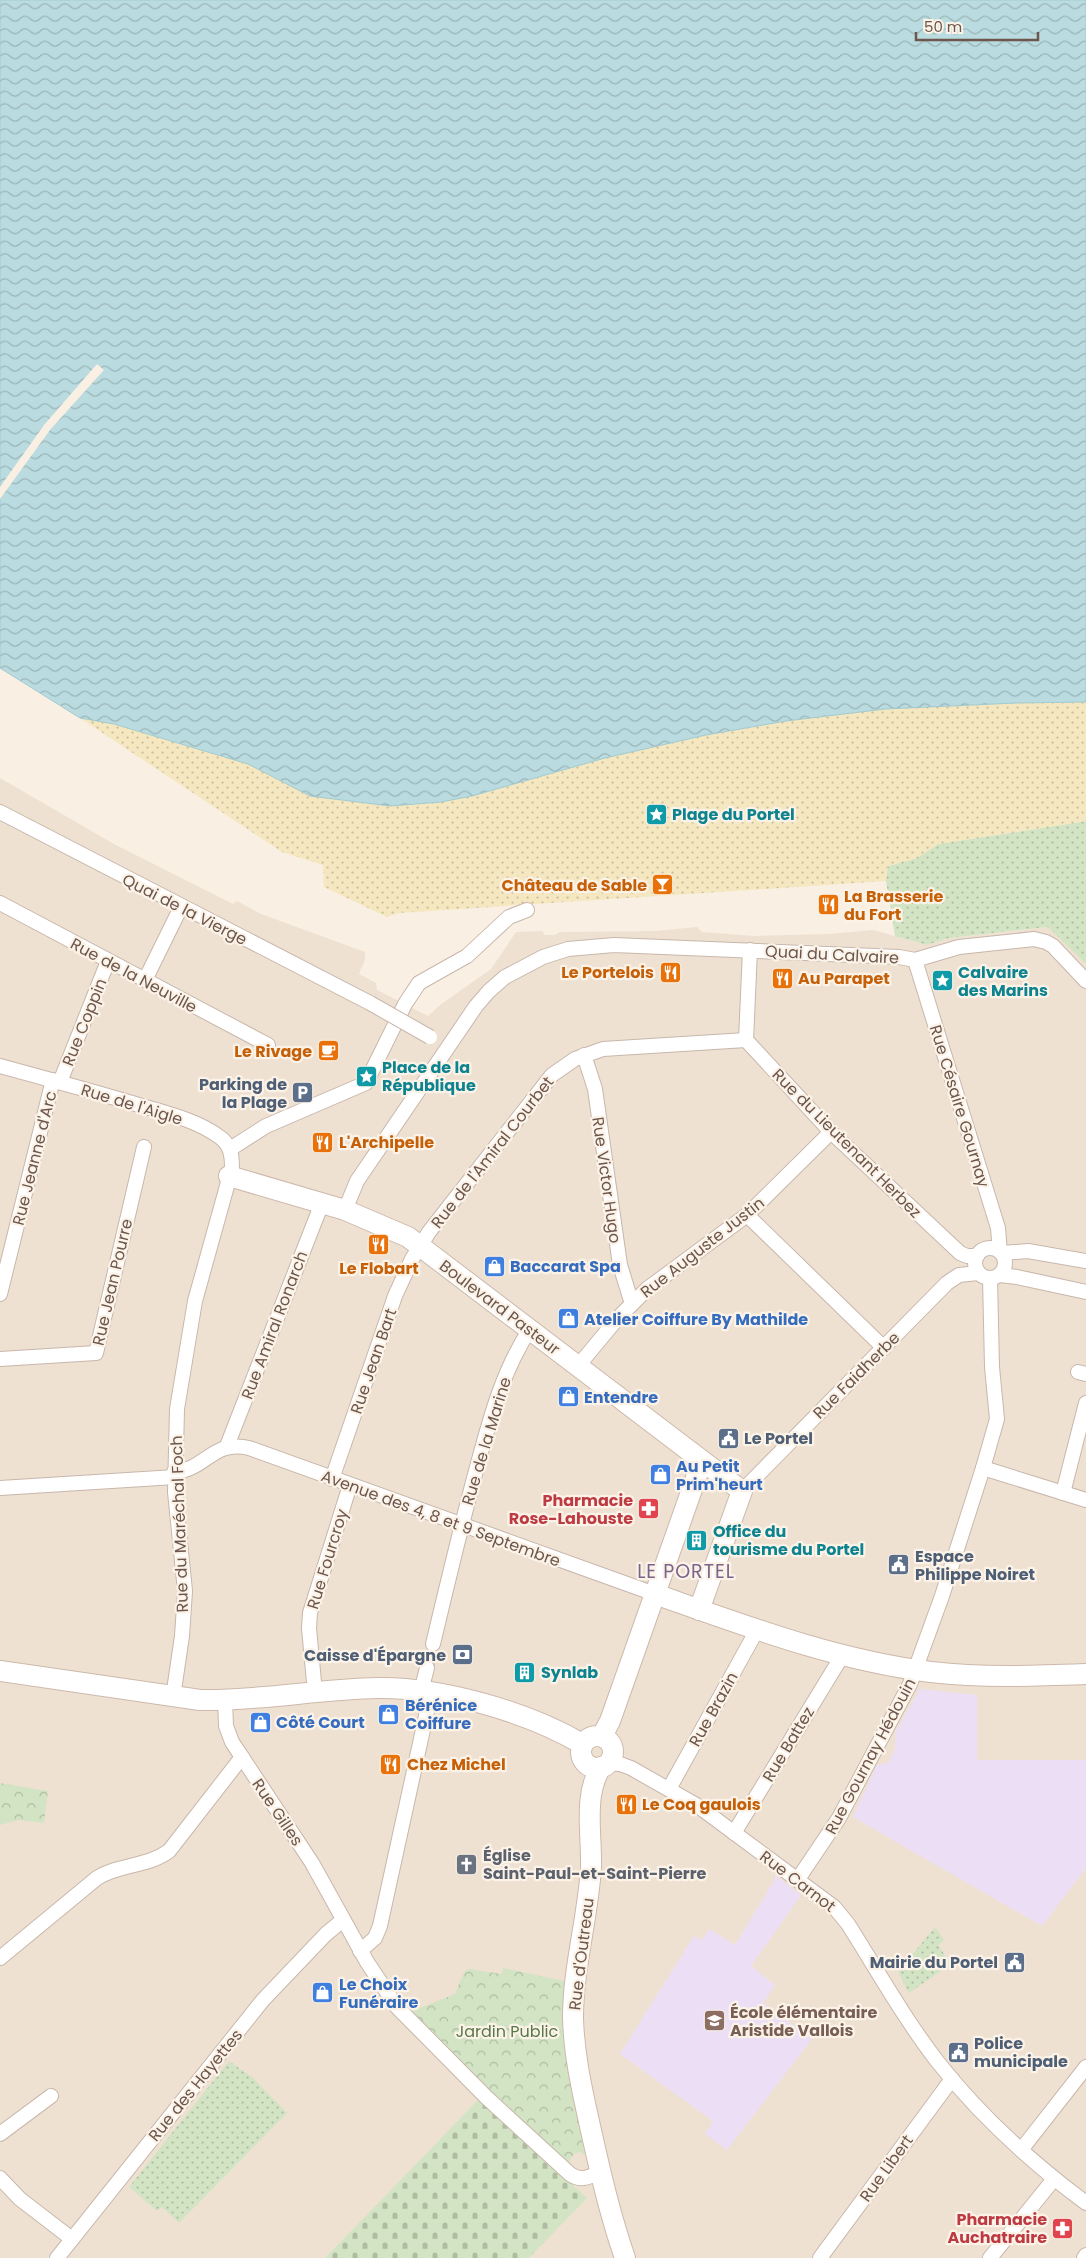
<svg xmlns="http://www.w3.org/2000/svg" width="1086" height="2258" font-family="Poppins,sans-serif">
  <defs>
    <pattern id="grass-dots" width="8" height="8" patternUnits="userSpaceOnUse" patternTransform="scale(1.25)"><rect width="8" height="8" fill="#d2e4c3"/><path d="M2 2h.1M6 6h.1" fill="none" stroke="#afbca1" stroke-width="1.8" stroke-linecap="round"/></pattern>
    <pattern id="sand-dots" width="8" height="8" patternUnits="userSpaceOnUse" patternTransform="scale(1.25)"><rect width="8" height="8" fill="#f5e7c0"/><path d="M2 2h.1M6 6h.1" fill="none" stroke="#cbbe9e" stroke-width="1.8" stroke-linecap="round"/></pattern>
    <pattern id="cemetery-stones" width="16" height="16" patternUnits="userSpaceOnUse" patternTransform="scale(1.25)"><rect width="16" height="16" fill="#d2e4c3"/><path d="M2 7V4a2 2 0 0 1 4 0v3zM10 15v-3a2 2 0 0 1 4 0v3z" fill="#afbca1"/></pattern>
    <pattern id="park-crowns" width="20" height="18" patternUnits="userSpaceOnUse" patternTransform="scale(1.25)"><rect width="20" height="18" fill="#d2e4c3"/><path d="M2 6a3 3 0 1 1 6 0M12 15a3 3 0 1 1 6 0" fill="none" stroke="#afbca1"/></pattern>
    <pattern id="water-waves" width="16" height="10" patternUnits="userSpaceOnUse" patternTransform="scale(1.25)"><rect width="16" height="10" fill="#badce0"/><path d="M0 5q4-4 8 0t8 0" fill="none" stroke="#9bb5b8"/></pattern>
  </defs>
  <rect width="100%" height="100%" fill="#f9efe2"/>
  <polygon fill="#efe1d2" points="0,778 114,844 233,904 237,901 261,914 365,952 365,960 359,974 376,983 377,990 428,1016 440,1005 491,969 516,932 543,931 544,935 555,935 560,932 655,931 697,927 702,932 754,936 828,934 873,930 927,945 949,938 1049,927 1086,964 1086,2258 0,2258"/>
  <g fill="#ecdff5">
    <polygon points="920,1689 977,1695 977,1760 1086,1760 1086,1868 1042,1926 853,1817 877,1765 888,1763 895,1749 896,1731"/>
    <polygon points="774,1874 801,1895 751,1966 775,1985 763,2003 812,2039 727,2150 705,2134 713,2121 620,2054 694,1936 702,1940 709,1929 735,1945 775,1879"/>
  </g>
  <g fill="url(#grass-dots)">
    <polygon points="1086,821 1086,964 1048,927 949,938 927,945 895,936 886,881 888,866 917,858 938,844"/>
    <polygon points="935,1927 944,1940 938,1945 951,1964 909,1993 898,1972"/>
    <polygon points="229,2061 252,2077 287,2113 179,2223 162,2207 157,2211 129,2187"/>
  </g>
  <polygon fill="url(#sand-dots)" points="1086,702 1086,821 938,844 917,858 888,866 886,881 399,913 387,917 324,887 323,865 282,852 80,718 114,724 248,764 310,796 441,802 472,796 605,758 706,735 786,721 885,709 1016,703"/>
  <polygon fill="url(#cemetery-stones)" points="478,2100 587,2198 529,2258 325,2258"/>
  <g fill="url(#park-crowns)">
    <polygon points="0,1783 48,1791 44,1823 19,1820 0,1825"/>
    <polygon points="503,1968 564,1981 565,2051 585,2155 580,2152 574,2154 570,2160 570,2166 479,2085 420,2023 412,2011 455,1994 464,1972 469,1969 502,1974"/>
  </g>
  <polygon fill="url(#water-waves)" stroke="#a1cbd0" points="0,0 1086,0 1086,702 1016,703 885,709 786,721 706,735 605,758 472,796 441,802 390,806 310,796 248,764 114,724 80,718 0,668"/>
  <polygon fill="#f9efe2" points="97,364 104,370 50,430 0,499 0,487 44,425"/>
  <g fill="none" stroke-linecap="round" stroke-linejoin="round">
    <polyline stroke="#d6c9bc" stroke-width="14" stroke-dasharray="14 7" stroke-linecap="butt" points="427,1668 433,1644"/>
    <defs>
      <g id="street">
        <polyline points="0,812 370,1003"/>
        <polyline points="0,903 268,1045"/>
        <polyline points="750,950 746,1040 831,1132 960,1253 967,1256 977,1256"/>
        <polyline points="915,960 998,1228 1000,1252"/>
        <polyline points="915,960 959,947 1034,939 1046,942 1053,946 1086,981"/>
        <polyline points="145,980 181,907"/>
        <polyline points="584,1055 595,1089 620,1265 632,1304"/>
        <path d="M0,1066C44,1078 88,1090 132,1103C161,1112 196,1119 221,1138C231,1146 232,1156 232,1168L195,1301L177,1409L175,1492L185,1591L182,1636L173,1697"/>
        <polyline points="60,1082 108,961"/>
        <polyline points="230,1149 266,1126 366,1083 405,1004 419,983 467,956 509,917 527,910"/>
        <polyline points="345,1210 357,1181 476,1006 489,991 505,977 543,957 568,949 614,945 899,957 915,960"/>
        <polyline points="747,1215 884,1348"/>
        <circle cx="990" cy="1263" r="15"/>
        <polyline points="1002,1253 1028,1251 1086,1261"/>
        <polyline points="1000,1275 1017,1277 1086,1292"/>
        <polyline points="0,1294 53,1080"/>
        <polyline points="0,1359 96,1353 144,1147"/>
        <polyline points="578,1366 617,1319 647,1289 747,1215 831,1132"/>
        <polyline points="1078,1372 1086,1374"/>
        <polyline points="227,1446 322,1203"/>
        <polyline points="983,1468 1086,1500"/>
        <path d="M174,1472C206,1470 213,1439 249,1448L655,1594"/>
        <polyline points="332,1479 395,1296 412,1259 429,1232 552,1075 575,1059 603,1049 746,1040"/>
        <polyline points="0,1488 175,1477"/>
        <polyline points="742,1491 947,1283 959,1275 978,1273"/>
        <polyline points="1063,1493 1086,1403"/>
        <path d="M433,1644C447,1585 461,1526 477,1467C490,1419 502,1372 530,1329"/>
        <polyline points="421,1691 427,1668"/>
        <polyline points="315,1693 309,1628 310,1613 350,1485"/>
        <path d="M225,1700L226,1726L232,1742L312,1863L367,1962L397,2007L486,2097L570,2174C581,2182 589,2177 600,2172"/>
        <path d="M608,1763L620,1764L631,1768L698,1806L834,1907L848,1924C877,1970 904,2018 937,2061C980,2116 1031,2162 1086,2203"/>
        <polyline points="669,1789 757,1630"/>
        <polyline points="734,1833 842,1656"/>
        <polyline points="798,1879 839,1818 910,1684 942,1596 983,1468 997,1419 992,1367 990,1278"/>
        <polyline points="360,1951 375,1938 380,1926 431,1693"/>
        <path d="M0,1958L97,1878C119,1864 147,1867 169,1851L242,1757"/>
        <polyline points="0,2134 51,2096"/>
        <polyline points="1021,2150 1086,2067"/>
        <polyline points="0,2178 20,2199 72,2239"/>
        <polyline points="57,2258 263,2000 326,1934 343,1920"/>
        <polyline points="820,2258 952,2079"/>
        <polyline points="990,2258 1054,2179"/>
        <polyline points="1084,2258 1086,2255"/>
      </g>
      <g id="secondary">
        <polyline points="229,1176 345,1210 408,1237 742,1491 699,1610"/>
        <path d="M655,1594C746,1626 835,1660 931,1672C983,1678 1034,1676 1086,1674"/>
        <path d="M0,1671L200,1700C260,1701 319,1689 378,1688C441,1687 528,1712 582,1744"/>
        <circle cx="597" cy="1752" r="16"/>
        <polyline points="602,1736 610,1721 702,1461"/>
        <path d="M601,1767C583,1795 592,1835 591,1867C588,1918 573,1967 573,2018C574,2055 582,2090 590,2126C600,2171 610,2215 625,2258"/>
      </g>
    </defs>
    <use href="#street" stroke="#c8b7ab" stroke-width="16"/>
    <use href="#secondary" stroke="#cdb9ab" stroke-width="22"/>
    <use href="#street" stroke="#fff" stroke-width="14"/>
    <use href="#secondary" stroke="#fff" stroke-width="20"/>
    <defs>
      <polyline id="street-bridge" points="370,1003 430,1037"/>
    </defs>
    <use href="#street-bridge" stroke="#c8b7ab" stroke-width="16" stroke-linecap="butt"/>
    <use href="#street-bridge" stroke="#fff" stroke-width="14"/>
  </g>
  <defs>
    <symbol id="sight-square" viewBox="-11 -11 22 22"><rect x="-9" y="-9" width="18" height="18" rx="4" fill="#0f9aa8" stroke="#fcf3e8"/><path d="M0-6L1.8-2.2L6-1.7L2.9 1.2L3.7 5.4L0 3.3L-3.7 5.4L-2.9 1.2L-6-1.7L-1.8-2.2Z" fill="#fff"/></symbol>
    <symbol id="bar-square" viewBox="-11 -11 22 22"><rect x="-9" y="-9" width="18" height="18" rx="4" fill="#e8710a" stroke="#fcf3e8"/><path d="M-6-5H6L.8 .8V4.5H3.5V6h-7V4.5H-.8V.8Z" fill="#fff"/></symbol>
    <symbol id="restaurant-square" viewBox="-11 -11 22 22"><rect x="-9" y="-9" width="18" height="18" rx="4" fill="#e8710a" stroke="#fcf3e8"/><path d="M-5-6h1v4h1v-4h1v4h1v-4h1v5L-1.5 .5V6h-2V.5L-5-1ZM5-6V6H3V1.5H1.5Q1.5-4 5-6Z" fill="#fff"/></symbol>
    <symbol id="cafe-square" viewBox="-11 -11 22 22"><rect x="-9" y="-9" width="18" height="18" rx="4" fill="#e8710a" stroke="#fcf3e8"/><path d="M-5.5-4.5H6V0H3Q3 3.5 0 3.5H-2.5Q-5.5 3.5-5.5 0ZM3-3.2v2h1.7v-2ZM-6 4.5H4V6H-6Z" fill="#fff"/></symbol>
    <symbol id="parking-square" viewBox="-11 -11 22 22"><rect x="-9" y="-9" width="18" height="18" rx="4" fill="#5c6f8a" stroke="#fcf3e8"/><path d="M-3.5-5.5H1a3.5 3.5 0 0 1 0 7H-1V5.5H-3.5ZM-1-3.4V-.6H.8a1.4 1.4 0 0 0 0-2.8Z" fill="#fff"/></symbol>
    <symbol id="shop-square" viewBox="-11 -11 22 22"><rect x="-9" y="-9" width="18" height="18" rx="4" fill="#3f7fe0" stroke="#fcf3e8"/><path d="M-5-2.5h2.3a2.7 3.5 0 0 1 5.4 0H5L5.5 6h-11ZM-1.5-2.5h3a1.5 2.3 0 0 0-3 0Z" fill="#fff"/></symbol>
    <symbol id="civic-square" viewBox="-11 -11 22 22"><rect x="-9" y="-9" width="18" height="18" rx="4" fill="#5c6f8a" stroke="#fcf3e8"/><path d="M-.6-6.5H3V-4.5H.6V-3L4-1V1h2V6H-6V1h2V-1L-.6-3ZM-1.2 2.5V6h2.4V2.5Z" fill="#fff"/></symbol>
    <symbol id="pharmacy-square" viewBox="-11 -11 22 22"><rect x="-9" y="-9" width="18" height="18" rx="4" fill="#e0444e" stroke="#fcf3e8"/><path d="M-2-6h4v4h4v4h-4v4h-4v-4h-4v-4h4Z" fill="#fff"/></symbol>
    <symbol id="building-square" viewBox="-11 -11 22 22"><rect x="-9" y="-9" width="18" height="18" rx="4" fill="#0f9aa8" stroke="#fcf3e8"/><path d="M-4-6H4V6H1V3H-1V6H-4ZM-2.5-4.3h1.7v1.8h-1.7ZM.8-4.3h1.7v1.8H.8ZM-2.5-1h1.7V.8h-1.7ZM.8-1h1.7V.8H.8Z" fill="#fff"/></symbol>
    <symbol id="bank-square" viewBox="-11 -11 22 22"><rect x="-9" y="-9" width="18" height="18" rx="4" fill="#5c6f8a" stroke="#fcf3e8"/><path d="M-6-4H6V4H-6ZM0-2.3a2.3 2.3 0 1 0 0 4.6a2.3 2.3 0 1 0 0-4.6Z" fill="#fff"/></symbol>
    <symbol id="church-square" viewBox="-11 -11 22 22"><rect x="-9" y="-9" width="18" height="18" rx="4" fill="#6b7280" stroke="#fcf3e8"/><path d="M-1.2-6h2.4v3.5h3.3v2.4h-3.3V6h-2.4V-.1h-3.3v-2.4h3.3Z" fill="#fff"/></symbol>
    <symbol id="school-square" viewBox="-11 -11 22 22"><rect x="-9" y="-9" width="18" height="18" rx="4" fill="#8d6e63" stroke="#fcf3e8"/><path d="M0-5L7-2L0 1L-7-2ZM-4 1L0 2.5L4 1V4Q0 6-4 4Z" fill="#fff"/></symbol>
  </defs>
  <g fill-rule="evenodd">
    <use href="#sight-square" x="644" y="802" width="25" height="25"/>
    <use href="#bar-square" x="650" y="872" width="25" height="25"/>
    <use href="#restaurant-square" x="816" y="892" width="25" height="25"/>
    <use href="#restaurant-square" x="658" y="960" width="25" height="25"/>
    <use href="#restaurant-square" x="770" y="966" width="25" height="25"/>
    <use href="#sight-square" x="930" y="968" width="25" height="25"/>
    <use href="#cafe-square" x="316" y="1038" width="25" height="25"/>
    <use href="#sight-square" x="354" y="1064" width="25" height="25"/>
    <use href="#parking-square" x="290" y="1080" width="25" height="25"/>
    <use href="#restaurant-square" x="310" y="1130" width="25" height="25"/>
    <use href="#restaurant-square" x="366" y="1232" width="25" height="25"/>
    <use href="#shop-square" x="482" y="1254" width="25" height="25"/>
    <use href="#shop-square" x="556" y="1306" width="25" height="25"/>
    <use href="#shop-square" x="556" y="1384" width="25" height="25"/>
    <use href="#civic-square" x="716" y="1426" width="25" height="25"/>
    <use href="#shop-square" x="648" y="1462" width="25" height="25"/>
    <use href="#pharmacy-square" x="636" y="1496" width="25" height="25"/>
    <use href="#building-square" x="684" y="1528" width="25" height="25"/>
    <use href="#civic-square" x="886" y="1552" width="25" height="25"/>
    <use href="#bank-square" x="450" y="1642" width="25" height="25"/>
    <use href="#building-square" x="512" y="1660" width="25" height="25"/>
    <use href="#shop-square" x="376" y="1702" width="25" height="25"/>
    <use href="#shop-square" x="248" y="1710" width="25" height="25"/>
    <use href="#restaurant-square" x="378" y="1752" width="25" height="25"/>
    <use href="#restaurant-square" x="614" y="1792" width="25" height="25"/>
    <use href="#church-square" x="454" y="1852" width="25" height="25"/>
    <use href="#civic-square" x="1002" y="1950" width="25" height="25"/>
    <use href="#shop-square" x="310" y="1980" width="25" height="25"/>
    <use href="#school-square" x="702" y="2008" width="25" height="25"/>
    <use href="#civic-square" x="946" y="2040" width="25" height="25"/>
    <use href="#pharmacy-square" x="1050" y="2216" width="25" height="25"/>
  </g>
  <g text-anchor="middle" stroke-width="4.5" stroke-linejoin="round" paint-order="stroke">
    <g font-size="16" font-weight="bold" fill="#0d838f" stroke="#fcf3e8" text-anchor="start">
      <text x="672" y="820">Plage du Portel</text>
      <text x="958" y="978">Calvaire<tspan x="958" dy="18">des Marins</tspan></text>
      <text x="382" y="1073">Place de la<tspan x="382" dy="18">République</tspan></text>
      <text x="713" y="1537">Office du<tspan x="713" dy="18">tourisme du Portel</tspan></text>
      <text x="541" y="1678">Synlab</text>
    </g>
    <g font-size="16" font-weight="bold" fill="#c56008" stroke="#fcf3e8" text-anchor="start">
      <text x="647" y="891" text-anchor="end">Château de Sable</text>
      <text x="844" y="902">La Brasserie<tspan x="844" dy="18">du Fort</tspan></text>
      <text x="654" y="978" text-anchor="end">Le Portelois</text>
      <text x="798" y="984">Au Parapet</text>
      <text x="312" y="1057" text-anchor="end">Le Rivage</text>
      <text x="339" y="1148">L'Archipelle</text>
      <text x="379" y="1274" text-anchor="middle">Le Flobart</text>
      <text x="407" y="1770">Chez Michel</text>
      <text x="642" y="1810">Le Coq gaulois</text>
    </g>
    <g font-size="16" fill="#6d564c" stroke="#fcf3e8">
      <text transform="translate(185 909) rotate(27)" y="6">Quai de la Vierge</text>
      <text transform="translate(832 954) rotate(3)" y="6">Quai du Calvaire</text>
      <text transform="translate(134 975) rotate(28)" y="6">Rue de la Neuville</text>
      <text transform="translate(84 1022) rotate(-68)" y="6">Rue Coppin</text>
      <text transform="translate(132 1104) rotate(17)" y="6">Rue de l'Aigle</text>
      <text transform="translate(960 1106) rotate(73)" y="6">Rue Césaire Gournay</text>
      <text transform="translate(847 1143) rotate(45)" y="6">Rue du Lieutenant Herbez</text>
      <text transform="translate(492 1152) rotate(-52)" y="6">Rue de l'Amiral Courbet</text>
      <text transform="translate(34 1158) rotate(-76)" y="6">Rue Jeanne d'Arc</text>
      <text transform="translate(607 1180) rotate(82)" y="6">Rue Victor Hugo</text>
      <text transform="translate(702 1247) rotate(-38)" y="6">Rue Auguste Justin</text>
      <text transform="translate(112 1282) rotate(-77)" y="6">Rue Jean Pourre</text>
      <text transform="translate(500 1307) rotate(37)" y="6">Boulevard Pasteur</text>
      <text transform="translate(274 1325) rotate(-69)" y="6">Rue Amiral Ronarch</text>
      <text transform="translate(373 1361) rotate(-71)" y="6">Rue Jean Bart</text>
      <text transform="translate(856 1375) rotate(-45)" y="6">Rue Faidherbe</text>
      <text transform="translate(486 1441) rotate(-73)" y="6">Rue de la Marine</text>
      <text transform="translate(441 1518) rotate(20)" y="6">Avenue des 4, 8 et 9 Septembre</text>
      <text transform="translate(179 1524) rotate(-92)" y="6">Rue du Maréchal Foch</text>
      <text transform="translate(327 1559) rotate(-73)" y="6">Rue Fourcroy</text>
      <text transform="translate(713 1709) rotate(-61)" y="6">Rue Brazin</text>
      <text transform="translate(788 1744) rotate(-59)" y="6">Rue Battez</text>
      <text transform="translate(870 1756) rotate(-62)" y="6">Rue Gournay Hédouin</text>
      <text transform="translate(278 1812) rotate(56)" y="6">Rue Gilles</text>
      <text transform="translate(798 1881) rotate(37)" y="6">Rue Carnot</text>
      <text transform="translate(581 1954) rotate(-83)" y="6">Rue d'Outreau</text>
      <text transform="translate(195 2085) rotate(-51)" y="6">Rue des Hayettes</text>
      <text transform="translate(886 2168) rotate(-54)" y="6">Rue Libert</text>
    </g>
    <g font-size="16" font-weight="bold" fill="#4e5e75" stroke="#fcf3e8" text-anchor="end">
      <text x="287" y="1090">Parking de<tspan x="287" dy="18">la Plage</tspan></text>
      <text x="744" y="1444" text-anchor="start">Le Portel</text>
      <text x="915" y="1562" text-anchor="start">Espace<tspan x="915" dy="18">Philippe Noiret</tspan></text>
      <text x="446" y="1661">Caisse d'Épargne</text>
      <text x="998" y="1968">Mairie du Portel</text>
      <text x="974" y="2049" text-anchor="start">Police<tspan x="974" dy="18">municipale</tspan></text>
    </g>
    <g font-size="16" font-weight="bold" fill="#366cbe" stroke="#fcf3e8" text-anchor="start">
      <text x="510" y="1272">Baccarat Spa</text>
      <text x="584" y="1325">Atelier Coiffure By Mathilde</text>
      <text x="584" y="1403">Entendre</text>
      <text x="676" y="1472">Au Petit<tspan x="676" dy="18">Prim'heurt</tspan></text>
      <text x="405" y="1711">Bérénice<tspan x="405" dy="18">Coiffure</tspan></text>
      <text x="276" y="1728">Côté Court</text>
      <text x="339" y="1990">Le Choix<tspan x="339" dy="18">Funéraire</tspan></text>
    </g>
    <g font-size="16" font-weight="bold" fill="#be3a42" stroke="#fcf3e8" text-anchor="end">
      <text x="633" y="1506">Pharmacie<tspan x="633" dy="18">Rose-Lahouste</tspan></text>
      <text x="1047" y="2225">Pharmacie<tspan x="1047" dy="18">Auchatraire</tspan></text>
    </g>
    <g font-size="16" font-weight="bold" fill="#5b616d" stroke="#fcf3e8" text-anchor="start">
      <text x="483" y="1861">Église<tspan x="483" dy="18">Saint-Paul-et-Saint-Pierre</tspan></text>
    </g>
    <g font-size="16" font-weight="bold" fill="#785e54" stroke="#fcf3e8" text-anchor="start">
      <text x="730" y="2018">École élémentaire<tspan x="730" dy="18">Aristide Vallois</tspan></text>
    </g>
    <g font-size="16" fill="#587848" stroke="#fcf3e8">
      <text x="507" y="2037">Jardin Public</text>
    </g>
    <g font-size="19" letter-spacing="1" fill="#7b648a" stroke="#fcf3e8">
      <text x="686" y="1578">LE PORTEL</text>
    </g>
  </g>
  <path d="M916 32v8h122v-8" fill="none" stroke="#6d564c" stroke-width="2.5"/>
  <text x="924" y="32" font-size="15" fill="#6d564c" stroke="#fcf3e8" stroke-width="4" paint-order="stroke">50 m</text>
</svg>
